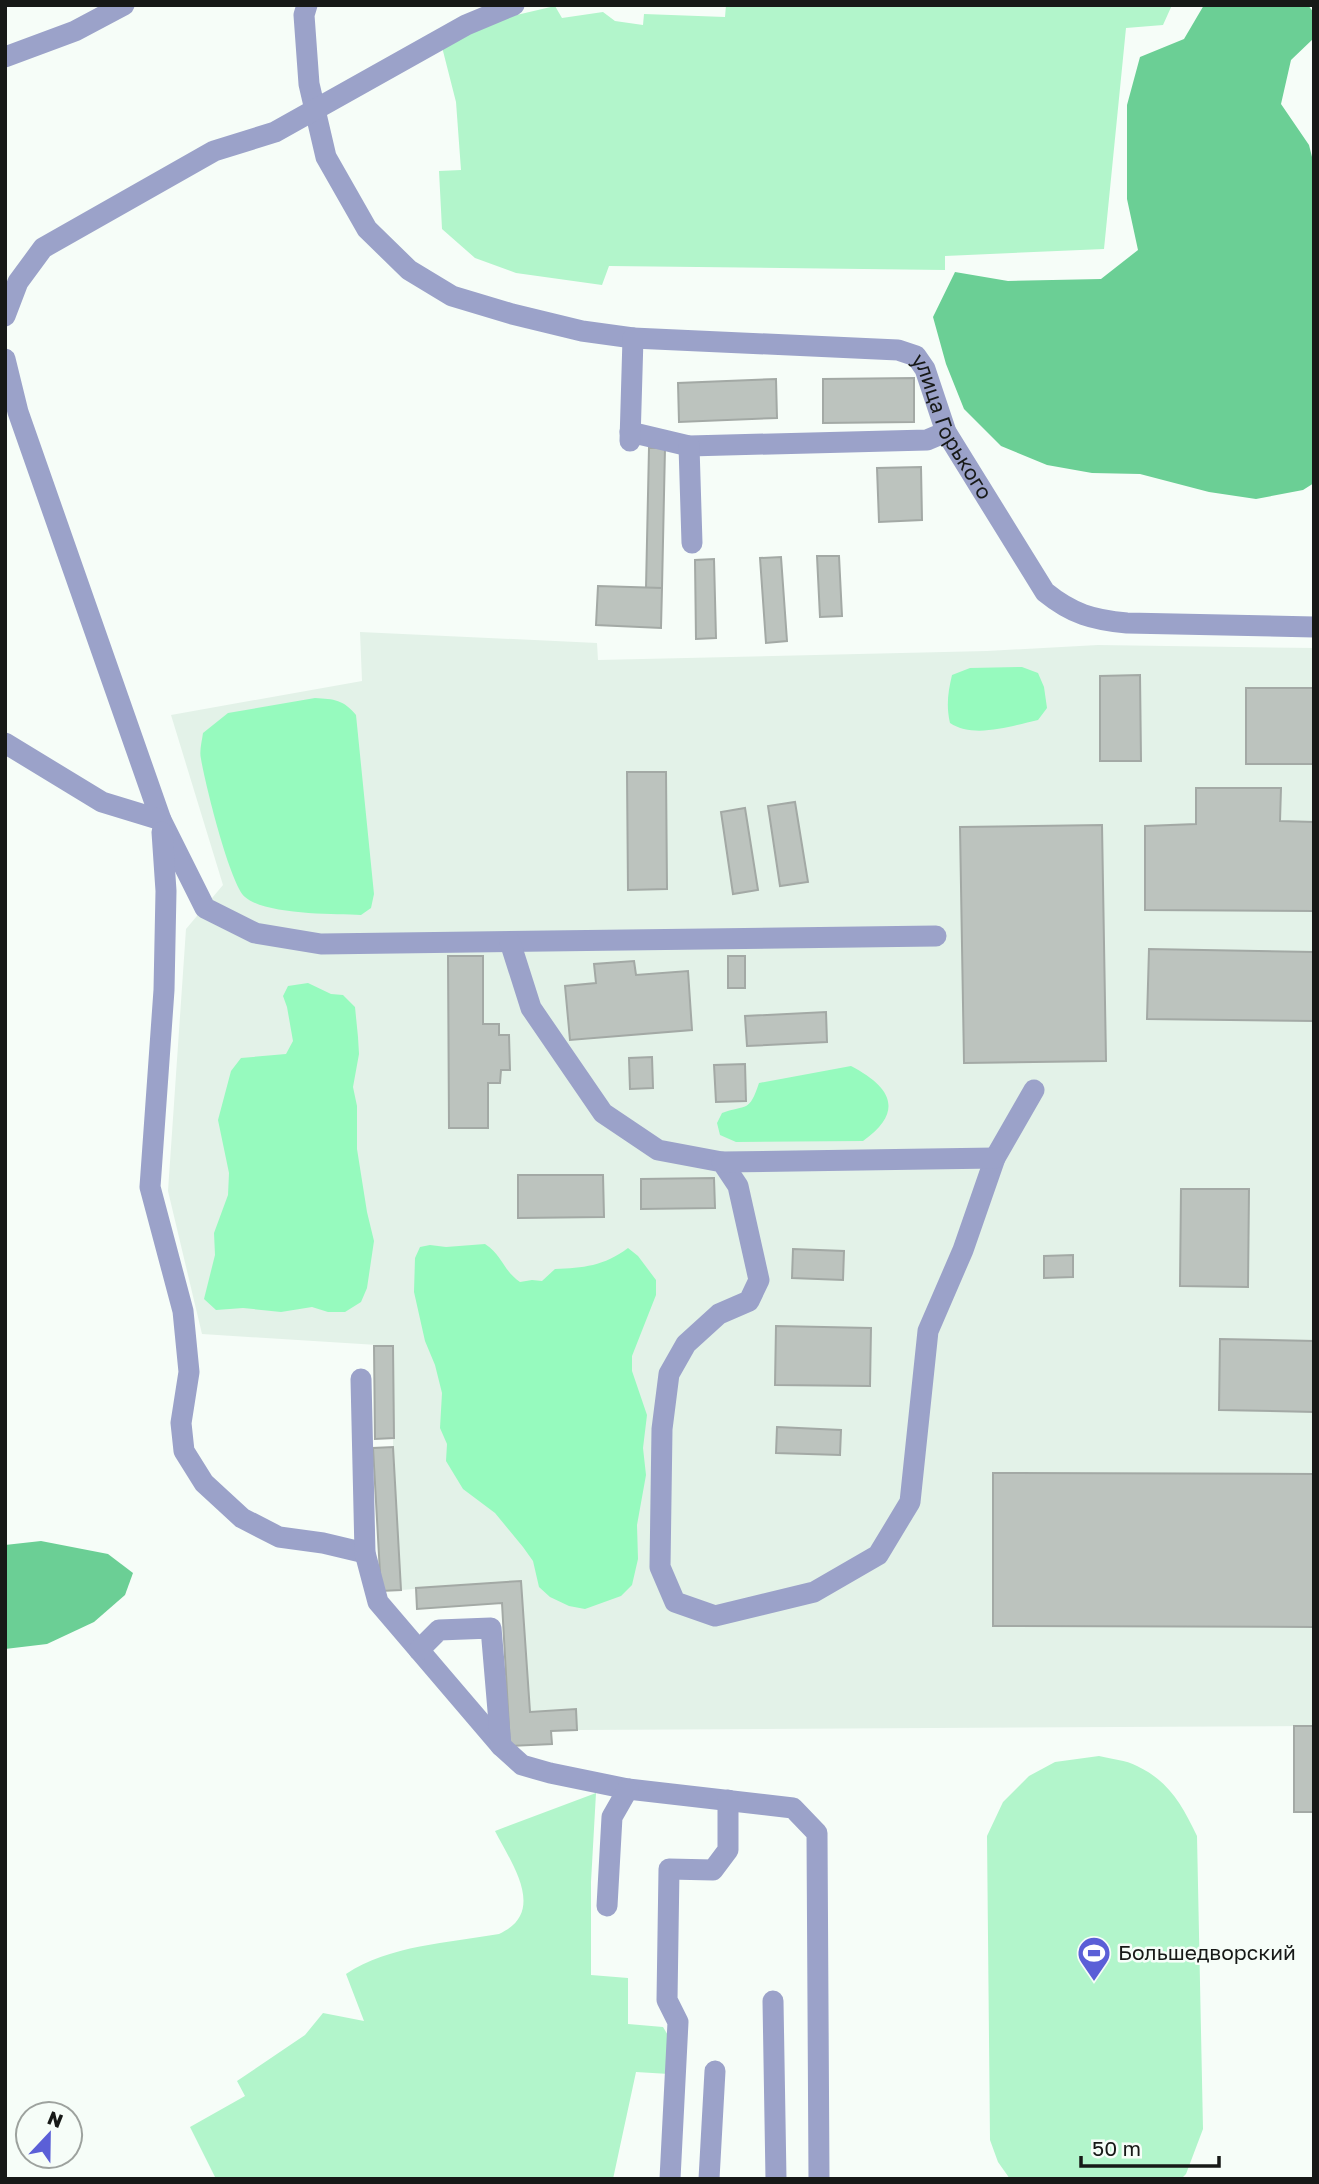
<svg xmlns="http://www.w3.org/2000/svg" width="1319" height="2184" font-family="'Golos Text',sans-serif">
  <rect width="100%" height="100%" fill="#f6fdf8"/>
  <polygon fill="#e3f2e8" points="360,632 597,643 598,660 987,651 1098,645 1314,648 1314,1726 577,1730 576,1709 530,1712 521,1581 401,1590 393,1447 393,1346 202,1334 168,1191 186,929 223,885 171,715 362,681"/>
  <g fill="#b2f5cb">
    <polygon points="726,5 1172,5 1163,25 1126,28 1104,249 945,256 945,270 609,266 602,285 516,273 475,258 442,229 439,171 461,170 456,102 442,47 504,18 555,6 562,18 603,12 615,21 643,25 644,14 725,17"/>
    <path d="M1099,1756C1111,1759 1126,1760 1137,1766C1169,1781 1182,1805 1197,1836L1203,2129L1186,2174L1181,2179H1010L998,2162L990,2140L987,1836L1003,1802L1029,1776L1055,1762Z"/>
    <path d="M596,1793L591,1882V1975L628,1978V2024L663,2027L672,2042L669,2074L636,2072L613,2179H216L190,2127L245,2096L237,2081L305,2035L323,2013L364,2021L346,1974C390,1945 448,1943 499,1934C548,1912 511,1863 495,1831Z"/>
  </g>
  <g fill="#6bcf95">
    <polygon points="1204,5 1308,5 1314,13 1314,38 1291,60 1281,104 1309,145 1314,165 1314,483 1303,490 1256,499 1209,492 1140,474 1092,473 1047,465 1001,446 964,409 946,364 933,317 955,272 1008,281 1101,279 1138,250 1127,199 1127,105 1140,57 1184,39"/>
    <polygon points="41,1541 108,1554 133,1573 125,1595 94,1622 47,1644 5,1649 5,1545"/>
  </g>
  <g fill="#96fabe">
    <path d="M1022,667L1038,673L1044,687L1047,708L1038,720C1011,726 974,739 950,723C946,706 948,692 952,675L970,668Z"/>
    <path d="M315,698C334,699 344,700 356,715L374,894L371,908L361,915C334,914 265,915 245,897C230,884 205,783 201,759C199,751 202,741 203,733L228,713Z"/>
    <polygon points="308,983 331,994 343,995 355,1007 358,1037 359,1054 353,1087 357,1106 357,1149 367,1212 374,1241 367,1288 361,1302 345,1312 328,1312 312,1307 281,1312 243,1308 216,1310 204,1299 215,1255 214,1233 228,1195 229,1173 218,1120 231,1071 241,1058 286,1054 293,1041 287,1007 283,996 288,986"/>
    <path d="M851,1066C891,1087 905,1111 863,1141L736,1142L720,1135L717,1123L722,1113C747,1104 749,1113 759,1083Z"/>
    <path d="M485,1244C503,1256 502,1269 520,1282L532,1280L542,1281L555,1269C583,1268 604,1266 628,1248L638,1256L656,1280V1295L632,1356V1371L647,1415L643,1448L646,1475L637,1525L638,1559L632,1585L621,1596L585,1609L569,1606L550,1597L539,1587L533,1561L523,1547L495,1513L463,1489L446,1461L447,1444L440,1428L442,1393L435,1365L425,1341L414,1292L415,1258L420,1247L430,1245L446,1247Z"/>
  </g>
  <g fill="#bcc3be" stroke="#a3a9a5" stroke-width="2">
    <polygon points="914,378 914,422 823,423 823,379"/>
    <polygon points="776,379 777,418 679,422 678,383"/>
    <polygon points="649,448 665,448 662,588 646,588"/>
    <polygon points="921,467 922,520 879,522 877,468"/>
    <polygon points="817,556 839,556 842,616 820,617"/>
    <polygon points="781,557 787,641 766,643 760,558"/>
    <polygon points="714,559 716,638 696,639 695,560"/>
    <polygon points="598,586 662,588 661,628 596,625"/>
    <polygon points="1140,675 1141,761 1100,761 1100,676"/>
    <rect x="1246" y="688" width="68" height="76"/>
    <polygon points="627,772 666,772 667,889 628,890"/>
    <polygon points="1196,788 1281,788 1280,821 1314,822 1314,911 1145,910 1145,826 1196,824"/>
    <polygon points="795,802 808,882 780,886 768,806"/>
    <polygon points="745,808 758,890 733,894 721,812"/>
    <polygon points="1102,825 1106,1061 964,1063 960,827"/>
    <polygon points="1149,949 1314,952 1314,1021 1147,1019"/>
    <polygon points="448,956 483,956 483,1024 499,1024 499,1035 509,1035 510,1070 501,1070 500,1083 488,1083 488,1128 449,1128"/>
    <rect x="728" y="956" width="17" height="32"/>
    <polygon points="634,961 636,975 688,971 692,1030 570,1040 565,986 596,983 594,964"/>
    <polygon points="826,1012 827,1042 747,1046 745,1016"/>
    <polygon points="652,1057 653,1088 630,1089 629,1058"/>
    <polygon points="745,1064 746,1101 716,1102 714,1065"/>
    <polygon points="518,1175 603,1175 604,1217 518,1218"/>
    <polygon points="714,1178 715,1208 641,1209 641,1179"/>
    <polygon points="1181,1189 1249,1189 1248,1287 1180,1286"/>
    <polygon points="793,1249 844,1251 843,1280 792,1278"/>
    <polygon points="1073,1255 1073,1277 1044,1278 1044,1256"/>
    <polygon points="776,1326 871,1328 870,1386 775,1385"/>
    <polygon points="1220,1339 1314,1341 1314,1412 1219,1410"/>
    <polygon points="374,1346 393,1346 394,1438 375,1439"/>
    <polygon points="777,1427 841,1430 840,1455 776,1453"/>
    <polygon points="393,1447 401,1590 381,1591 373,1448"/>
    <polygon points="993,1473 1314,1474 1314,1627 993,1626"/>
    <polygon points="521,1581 530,1712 576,1709 577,1730 551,1731 552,1744 510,1746 502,1603 417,1609 416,1588"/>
    <rect x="1294" y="1726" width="20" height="86"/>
  </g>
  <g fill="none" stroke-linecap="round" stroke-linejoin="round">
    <g stroke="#9ba2c9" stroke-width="21">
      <polyline points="307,5 304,15 309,84 326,157 367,229 409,270 452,296 512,314 582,331 633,338"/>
      <polyline points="5,57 75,31 124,5"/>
      <polyline points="5,316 18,282 43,248 214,151 275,132 466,25 514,5"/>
      <polyline points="5,359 18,412 161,820 205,908 255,933 321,944 936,936"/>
      <polyline points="630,432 689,446 927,440 946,432"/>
      <path id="s1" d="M630,441L633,338L898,350L916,356L925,369L946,432L1045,592C1072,614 1093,620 1127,623L1314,627"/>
      <polyline points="689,446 692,543"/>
      <polyline points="5,743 102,802 161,820"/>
      <polyline points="162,832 166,891 164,990 150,1187 183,1311 189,1372 181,1423 184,1451 204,1483 242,1518 279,1537 323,1543 365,1553"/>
      <polyline points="510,942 531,1008 603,1113 658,1150 722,1162 738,1186 759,1280 749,1301 719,1314 686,1344 669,1374 662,1429 660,1567 675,1602 715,1616 814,1592 878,1555 910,1502 928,1331 963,1250 995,1158 1034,1090"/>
      <polyline points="722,1162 995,1158"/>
      <polyline points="361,1379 365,1553 378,1602 501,1746 522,1765 550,1773 628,1789 793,1808 817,1833 819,2179"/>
      <polyline points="419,1650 439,1630 491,1628 501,1746"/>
      <polyline points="607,1906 612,1817 628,1789"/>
      <polyline points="773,2001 776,2179"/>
      <polyline points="670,2179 678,2022 667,2000 669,1869 713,1870 728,1850 728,1800"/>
      <polyline points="709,2179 715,2071"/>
    </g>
  </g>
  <defs>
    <symbol id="stadium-pin" viewBox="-11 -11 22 30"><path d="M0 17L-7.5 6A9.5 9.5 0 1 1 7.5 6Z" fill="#5b5fd7" stroke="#f6fdf8"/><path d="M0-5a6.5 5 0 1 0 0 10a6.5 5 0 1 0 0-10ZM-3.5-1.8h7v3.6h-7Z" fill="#fff"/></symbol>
  </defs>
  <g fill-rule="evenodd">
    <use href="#stadium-pin" x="1075" y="1934" width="38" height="52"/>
  </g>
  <g text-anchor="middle" stroke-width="5" stroke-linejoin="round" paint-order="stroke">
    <g font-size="21" fill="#171917" stroke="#f6fdf8">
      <text dy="7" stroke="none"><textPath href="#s1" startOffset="467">улица Горького</textPath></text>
    </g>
    <g font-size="21" fill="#171917" stroke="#f6fdf8" text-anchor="start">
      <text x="1118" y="1960">Большедворский</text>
    </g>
  </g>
  <rect width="1319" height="2184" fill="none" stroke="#171917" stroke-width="14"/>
  <g transform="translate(49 2135) rotate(22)"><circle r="33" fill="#f6fdf8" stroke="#9da29e" stroke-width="2"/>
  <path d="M0-5L12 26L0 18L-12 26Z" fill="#5b5fd7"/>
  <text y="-10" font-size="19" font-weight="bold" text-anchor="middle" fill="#171917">N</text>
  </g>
  <path d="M1081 2156v10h138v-10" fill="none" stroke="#171917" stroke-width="3.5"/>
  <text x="1092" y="2156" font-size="21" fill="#171917" stroke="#f6fdf8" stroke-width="5" paint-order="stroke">50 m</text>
</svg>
